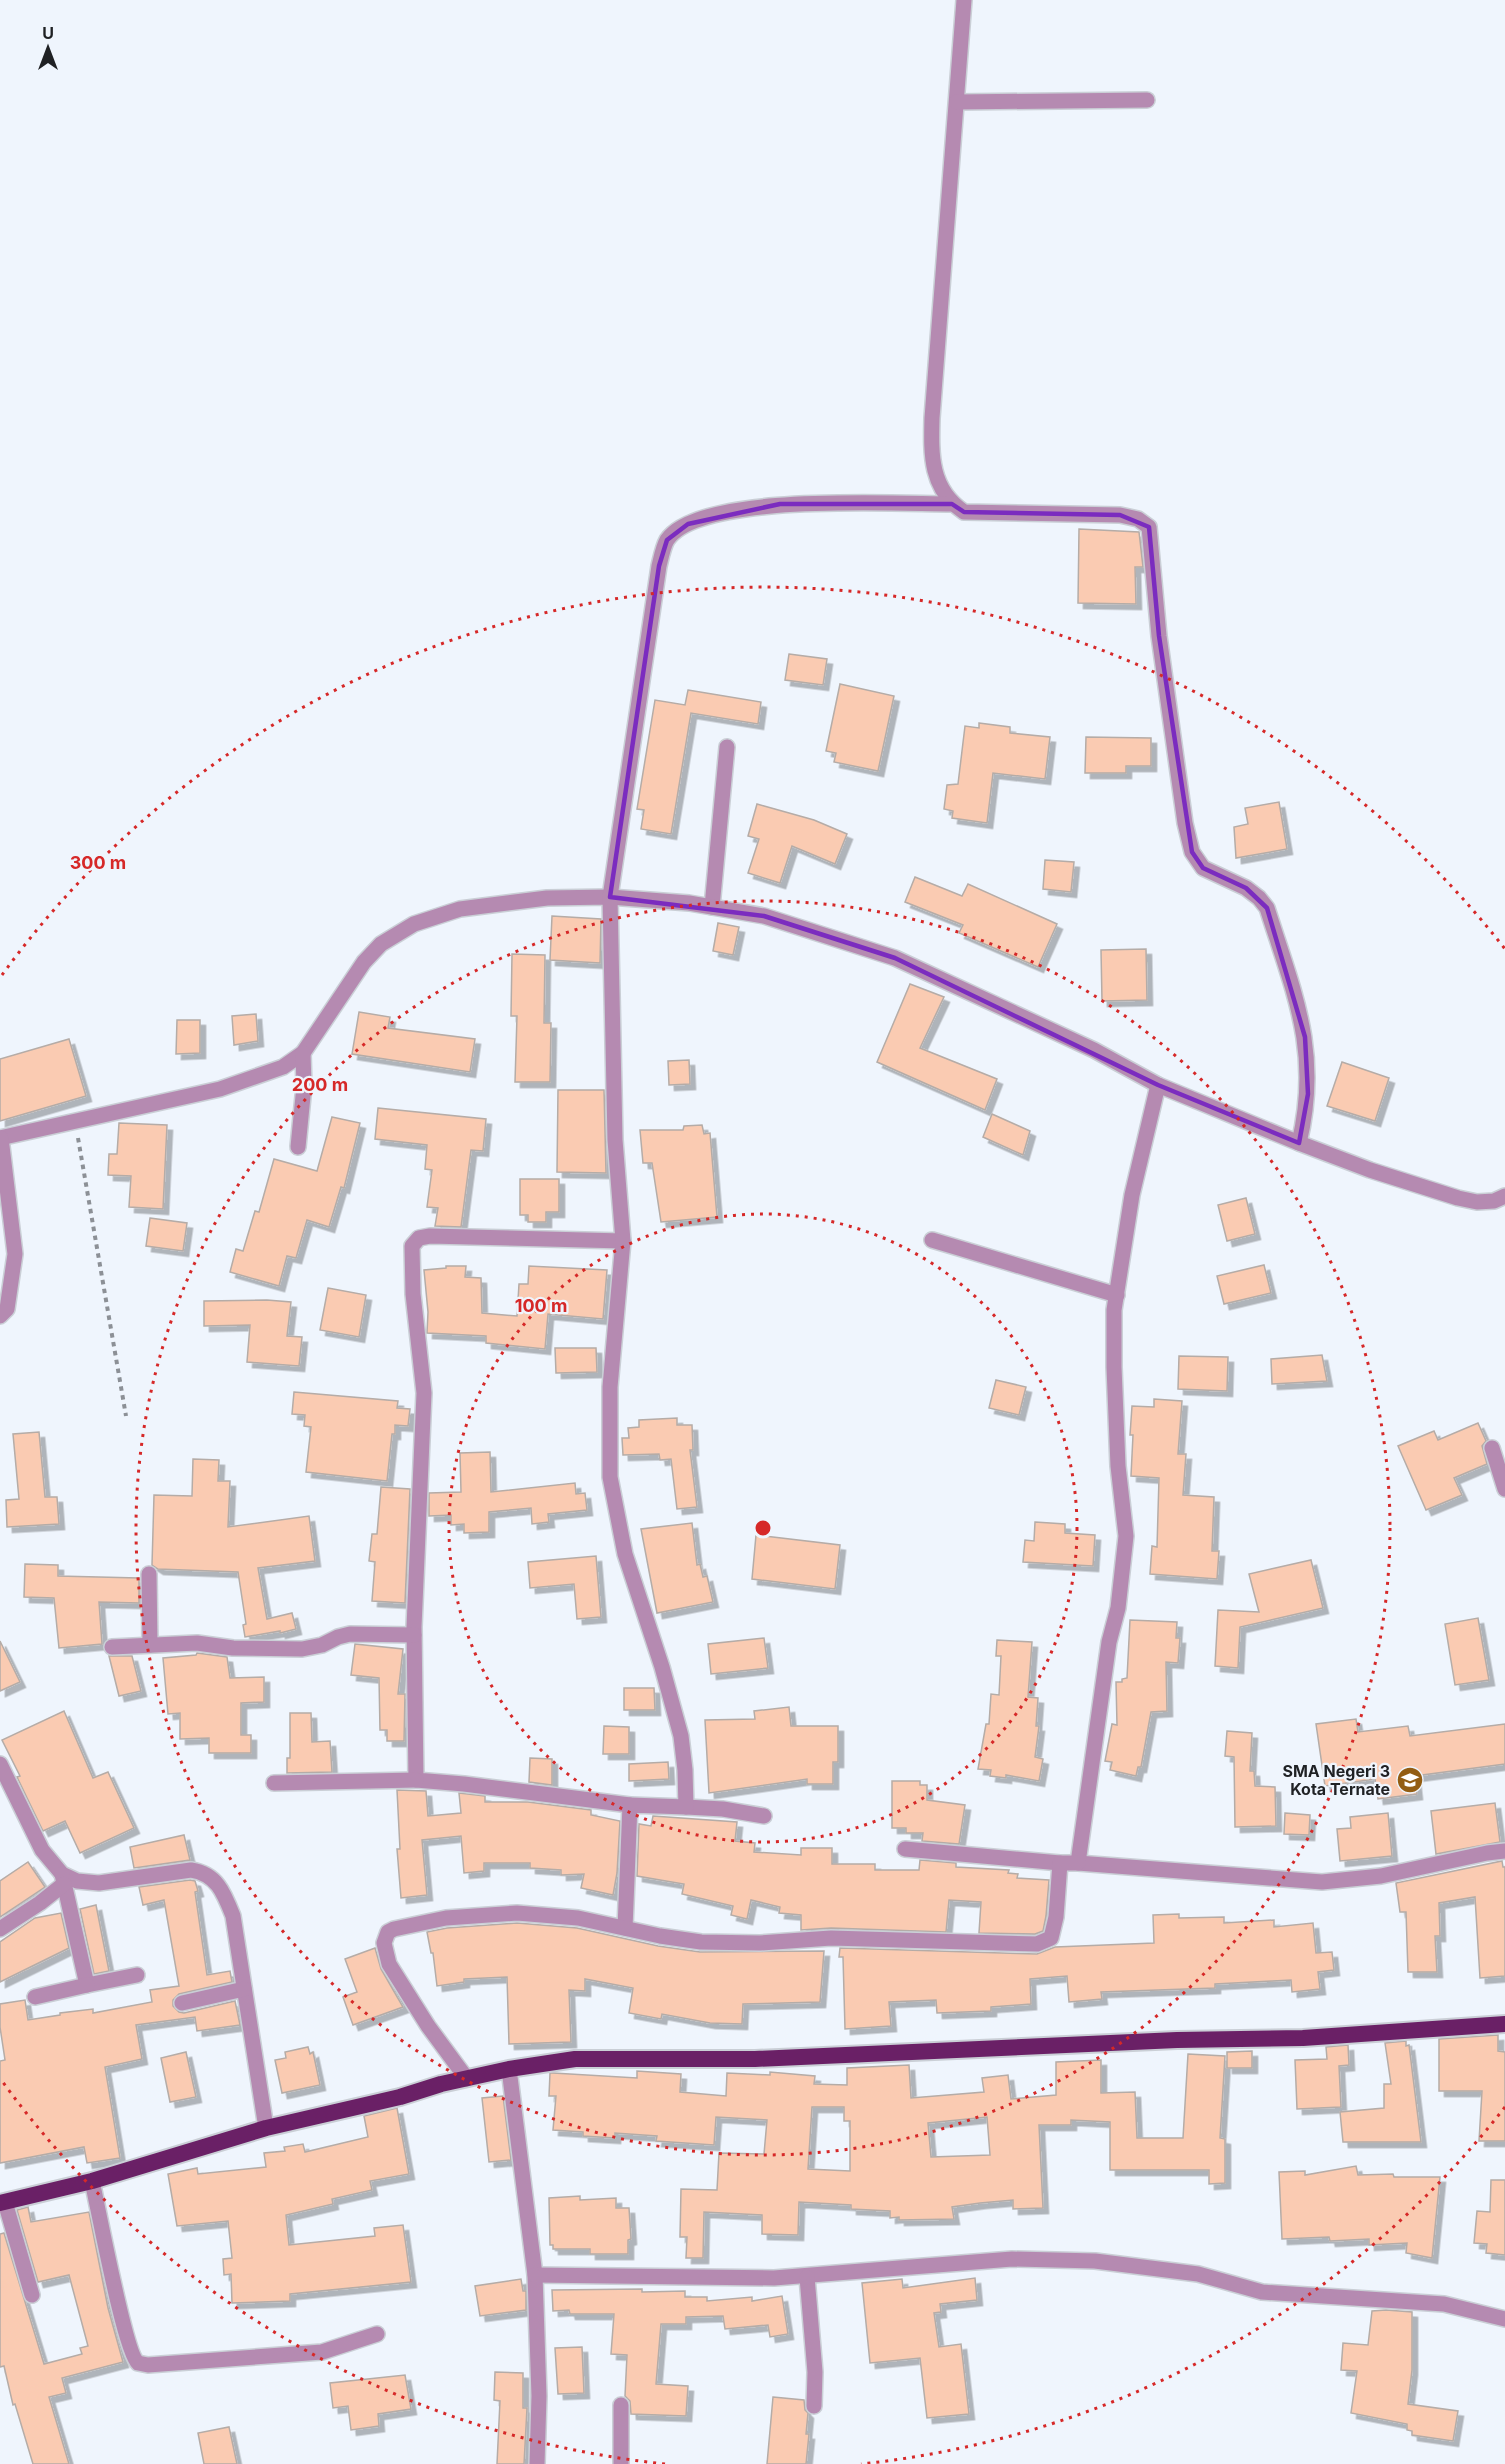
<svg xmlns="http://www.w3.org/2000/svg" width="1505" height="2464" font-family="Inter,sans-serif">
  <defs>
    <filter id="shadow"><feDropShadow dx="5.5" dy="5.5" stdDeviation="0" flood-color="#0004"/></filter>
  </defs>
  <rect width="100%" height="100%" fill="#eff5fd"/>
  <g fill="#facbb2" stroke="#b5aca7" stroke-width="1.5" fill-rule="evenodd" filter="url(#shadow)">
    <polygon points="1079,529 1139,532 1143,567 1135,567 1136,604 1078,603"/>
    <polygon points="789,654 827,659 823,685 785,680"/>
    <polygon points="840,684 894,696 878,771 834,762 836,753 826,751"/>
    <polygon points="688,690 761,702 758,724 691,713 671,834 641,829 644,810 637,809 655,700 685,705"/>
    <polygon points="979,723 1010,727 1010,733 1050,737 1045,779 993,773 987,823 952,818 953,811 944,809 947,785 958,784 965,726 979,728"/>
    <polygon points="1086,737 1151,738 1151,766 1126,766 1126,773 1085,773"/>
    <polygon points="1279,802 1287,849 1236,858 1234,827 1248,824 1245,808"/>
    <polygon points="757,804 814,820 847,834 835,864 792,846 780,883 748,873 759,839 748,836"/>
    <polygon points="1045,860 1074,862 1071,892 1043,889"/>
    <polygon points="915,877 962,896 968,884 1057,924 1038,967 959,933 963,925 905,902"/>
    <polygon points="552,916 601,919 600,963 550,960"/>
    <polygon points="718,923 739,927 733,955 713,951"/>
    <polygon points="1146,949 1147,1000 1102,1001 1101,950"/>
    <polygon points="512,954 545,955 544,1023 551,1023 550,1082 515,1082 517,1016 511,1016"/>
    <polygon points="910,984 944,997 920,1048 997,1079 985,1110 877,1062"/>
    <polygon points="359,1012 390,1017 388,1028 475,1039 470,1072 352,1054"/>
    <polygon points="256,1014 258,1041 234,1045 232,1016"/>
    <polygon points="177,1020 200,1020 200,1053 176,1054"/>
    <polygon points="69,1039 86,1096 0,1121 0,1059"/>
    <polygon points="689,1060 690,1084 669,1085 668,1061"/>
    <polygon points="1342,1062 1389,1078 1375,1121 1327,1106"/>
    <polygon points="558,1090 604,1090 606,1173 557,1172"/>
    <polygon points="378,1108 486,1119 483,1151 471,1150 461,1227 435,1226 438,1208 427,1207 432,1170 425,1169 427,1145 375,1139"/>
    <polygon points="992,1114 1030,1131 1023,1155 983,1137"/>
    <polygon points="332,1117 360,1123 344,1188 341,1187 329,1227 307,1220 296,1258 287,1256 279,1286 230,1272 236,1249 243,1251 255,1211 259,1212 274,1159 317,1171"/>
    <polygon points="119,1123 167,1125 163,1209 129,1207 131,1176 108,1175 109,1154 117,1154"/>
    <polygon points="702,1125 704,1134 710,1133 717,1217 661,1222 652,1163 643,1163 640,1130 683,1130 684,1126"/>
    <polygon points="520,1179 559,1179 559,1212 546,1212 546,1222 528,1222 528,1215 520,1215"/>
    <polygon points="1246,1198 1255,1234 1227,1241 1218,1205"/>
    <polygon points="150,1218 187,1223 183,1251 146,1246"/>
    <polygon points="1264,1265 1271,1293 1224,1304 1217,1276"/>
    <polygon points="446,1266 466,1266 465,1277 481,1278 482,1313 517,1316 519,1284 528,1284 529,1266 607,1270 603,1319 548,1314 545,1349 486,1343 486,1336 427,1333 428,1312 424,1270 446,1268"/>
    <polygon points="328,1288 366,1295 359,1337 320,1330"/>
    <polygon points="267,1300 291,1302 287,1336 302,1337 299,1366 247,1362 250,1325 204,1326 204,1301"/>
    <polygon points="555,1348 596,1348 597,1372 556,1373"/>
    <polygon points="1322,1355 1327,1381 1272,1384 1271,1359"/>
    <polygon points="1179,1356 1228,1357 1227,1391 1178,1389"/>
    <polygon points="996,1380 1026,1387 1019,1415 989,1408"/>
    <polygon points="294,1392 398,1401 397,1408 410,1409 408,1426 395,1425 395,1434 392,1434 387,1481 306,1472 311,1427 304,1426 305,1415 292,1414"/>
    <polygon points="1154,1399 1182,1401 1178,1454 1186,1454 1183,1495 1214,1497 1212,1551 1219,1551 1217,1579 1150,1574 1152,1546 1157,1547 1159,1478 1131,1476 1133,1435 1130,1435 1132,1406 1154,1407"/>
    <polygon points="677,1418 677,1425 692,1425 693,1450 690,1450 697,1507 677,1509 671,1459 660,1460 659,1454 623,1455 622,1438 629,1438 628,1428 639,1427 639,1420"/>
    <polygon points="1478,1423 1486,1441 1482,1446 1487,1464 1454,1478 1462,1495 1426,1510 1398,1446 1434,1431 1438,1440"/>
    <polygon points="39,1432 45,1497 57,1497 59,1524 7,1527 6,1500 19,1499 13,1434"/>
    <polygon points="490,1452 491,1492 575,1483 576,1494 585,1493 587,1510 548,1514 549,1522 532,1524 531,1508 489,1512 489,1532 464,1533 464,1524 451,1525 451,1515 429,1516 429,1493 461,1492 460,1453"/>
    <polygon points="193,1459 219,1460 218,1481 230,1481 228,1527 309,1516 315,1561 258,1568 267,1619 292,1613 296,1629 280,1633 280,1631 245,1637 243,1625 246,1624 238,1572 158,1569 152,1565 154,1495 192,1496"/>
    <polygon points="381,1487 410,1489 405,1603 372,1601 375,1562 369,1561 372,1534 377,1534"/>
    <polygon points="1035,1522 1065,1524 1065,1533 1095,1535 1093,1566 1023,1562 1025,1540 1034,1541"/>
    <polygon points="692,1523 697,1565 700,1564 703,1577 707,1576 713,1602 657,1613 641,1529"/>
    <polygon points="756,1535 840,1545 835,1589 752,1579"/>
    <polygon points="596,1556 601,1617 577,1619 574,1584 530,1588 528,1562"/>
    <polygon points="1311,1560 1323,1608 1240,1627 1238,1668 1215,1666 1218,1610 1259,1612 1249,1574"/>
    <polygon points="25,1564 58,1565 58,1576 139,1578 139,1603 99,1602 102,1644 59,1648 54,1598 24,1597"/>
    <polygon points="1478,1618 1489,1680 1455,1685 1445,1624"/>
    <polygon points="1130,1620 1177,1622 1176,1638 1180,1638 1178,1663 1166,1662 1167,1711 1151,1712 1141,1767 1138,1767 1136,1776 1110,1770 1112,1762 1105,1761 1112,1724 1117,1725 1116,1682 1122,1682 1122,1679 1127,1678"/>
    <polygon points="764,1638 768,1668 711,1674 708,1644"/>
    <polygon points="997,1640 1032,1642 1028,1697 1038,1698 1036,1726 1039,1726 1035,1757 1043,1759 1039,1781 1006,1775 1006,1778 990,1776 991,1770 978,1769 986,1724 989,1724 991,1694 999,1695 1001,1656 996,1656"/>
    <polygon points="0,1641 20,1682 0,1691"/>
    <polygon points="355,1644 403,1649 398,1694 405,1694 404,1741 387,1741 387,1730 380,1730 379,1678 351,1675"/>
    <polygon points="197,1653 227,1657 230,1678 264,1677 264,1702 241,1703 241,1735 251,1735 251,1753 209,1753 209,1738 180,1739 180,1713 168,1714 163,1658 196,1655"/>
    <polygon points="109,1656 132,1656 141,1691 119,1696"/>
    <polygon points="624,1688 654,1688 655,1710 624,1710"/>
    <polygon points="789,1707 791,1726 838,1726 838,1762 833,1762 833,1784 807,1784 807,1779 709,1793 705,1720 755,1719 754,1711"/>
    <polygon points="64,1711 93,1778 108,1772 134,1828 80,1853 65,1821 43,1831 17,1777 20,1776 2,1740"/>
    <polygon points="290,1713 311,1713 312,1742 330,1741 332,1772 287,1773 287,1758 290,1758"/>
    <polygon points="1356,1719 1358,1732 1408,1726 1410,1736 1505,1724 1505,1764 1415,1776 1417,1794 1378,1799 1375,1779 1325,1786 1316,1724"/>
    <polygon points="604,1726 629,1727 629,1754 603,1754"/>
    <polygon points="1227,1731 1252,1733 1250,1771 1254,1771 1255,1786 1275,1787 1276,1826 1235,1827 1234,1757 1225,1756"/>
    <polygon points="530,1758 552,1759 552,1785 529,1782"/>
    <polygon points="668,1762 669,1779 629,1781 629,1764"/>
    <polygon points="892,1781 920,1781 920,1785 927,1785 927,1800 965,1805 959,1844 922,1841 923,1833 906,1833 906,1828 892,1828"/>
    <polygon points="397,1790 426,1791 428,1816 461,1813 459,1793 485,1796 485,1802 528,1802 591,1810 591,1815 620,1821 617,1873 613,1895 581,1888 584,1874 561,1875 561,1870 530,1868 530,1863 484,1863 484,1871 464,1873 461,1836 422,1840 427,1895 401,1898 397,1849 400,1849"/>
    <polygon points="1495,1803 1500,1842 1436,1854 1431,1811"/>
    <polygon points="1285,1813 1310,1815 1309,1835 1284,1834"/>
    <polygon points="1388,1813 1392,1856 1340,1861 1337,1829 1351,1828 1350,1817"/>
    <polygon points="653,1816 737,1822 735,1841 755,1843 754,1852 801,1855 801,1848 832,1848 832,1864 875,1864 875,1870 919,1870 920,1860 956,1863 956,1867 1009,1870 1008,1873 1018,1874 1017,1878 1049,1880 1046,1916 1043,1931 1035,1934 979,1933 981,1902 949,1900 946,1932 831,1928 801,1930 801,1915 779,1913 780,1907 751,1900 747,1919 731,1915 733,1906 682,1894 684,1884 637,1876 639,1824 651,1826"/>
    <polygon points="184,1835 190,1860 134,1868 130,1847"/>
    <polygon points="1502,1861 1503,1867 1505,1867 1505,1976 1480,1978 1475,1897 1439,1903 1440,1936 1435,1936 1437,1972 1408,1972 1406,1912 1400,1912 1396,1883"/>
    <polygon points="28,1862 45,1887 0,1917 0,1881"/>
    <polygon points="190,1880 195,1881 198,1891 195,1892 207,1975 230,1971 232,1982 179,1994 173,2000 173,2006 179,2012 184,2013 235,2001 240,2025 197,2031 195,2017 136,2025 142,2059 105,2067 120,2158 87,2163 84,2147 0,2163 0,2061 5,2060 0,2027 0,2004 25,2000 28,2020 60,2015 60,2013 93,2009 93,2013 152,2002 150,1990 179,1986 164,1900 143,1905 139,1887"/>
    <polygon points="96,1905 109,1971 94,1974 80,1909"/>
    <polygon points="61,1913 69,1948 0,1982 0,1942 35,1918"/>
    <polygon points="1179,1914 1179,1918 1224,1917 1224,1923 1274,1920 1274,1927 1313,1923 1316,1953 1332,1952 1334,1970 1318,1972 1320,1989 1292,1992 1291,1980 1215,1984 1215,1988 1101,1992 1102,1999 1069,2002 1067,1976 1030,1979 1031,2004 991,2007 991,2011 937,2013 936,2000 889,2002 891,2026 845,2029 843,1957 839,1957 840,1948 1037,1954 1055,1947 1154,1943 1153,1915"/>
    <polygon points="517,1923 577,1928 658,1946 700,1952 824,1951 820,2002 743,2004 742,2024 710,2023 662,2014 661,2019 629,2013 633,1988 585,1979 585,1991 569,1990 571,2042 509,2044 507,1977 464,1979 464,1982 437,1986 433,1953 431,1953 427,1932 447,1928"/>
    <polygon points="375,1948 381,1969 403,2007 353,2025 343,1997 357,1992 345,1959"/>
    <polygon points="1498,2035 1498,2051 1505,2052 1505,2141 1479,2141 1482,2091 1439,2091 1439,2039"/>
    <polygon points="1406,2041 1406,2046 1409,2045 1421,2142 1343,2142 1340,2112 1384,2108 1384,2084 1391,2084 1385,2043"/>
    <polygon points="1348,2045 1349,2065 1339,2066 1341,2107 1297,2109 1295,2060 1327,2059 1326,2047"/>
    <polygon points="308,2047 310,2054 313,2052 320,2085 282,2093 275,2060 286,2058 285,2052"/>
    <polygon points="1252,2051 1252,2068 1227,2068 1227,2052"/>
    <polygon points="186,2052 196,2097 170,2102 161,2058"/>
    <path d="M1188,2054L1225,2056L1220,2138L1225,2139V2183L1209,2184V2170H1110V2122L1071,2120V2125H1039L1043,2208L1013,2209V2200L980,2203L952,2207L954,2219L899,2220V2217L890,2218V2211L851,2209V2205L799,2202L798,2235L762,2234V2215L704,2212L703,2258H686L687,2237H680L681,2189L717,2190L719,2153L764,2154L767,2120L716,2117L714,2145L656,2141L657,2136L615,2133V2138L583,2136V2132L553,2130L556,2096H549L550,2073H553L637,2078V2071L681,2074L680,2092L726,2096L727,2073L770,2075V2072L815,2076L814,2084L847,2085V2068L909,2065L911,2098L984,2092L982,2078L1008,2075L1011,2099L1056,2095V2062L1101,2060V2093L1135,2092L1137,2138H1183ZM812,2107H844V2121H850V2171L808,2169ZM987,2117L990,2155L931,2157L928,2123Z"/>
    <polygon points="503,2096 511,2160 489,2162 482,2098"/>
    <polygon points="397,2108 409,2174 370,2181 372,2190 332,2199 333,2204 286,2215 289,2245 375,2236 374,2228 403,2225 411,2282 290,2294 290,2301 232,2303 231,2274 224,2275 223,2259 232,2258 228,2221 177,2226 168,2174 197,2168 198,2174 266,2167 264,2153 285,2151 284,2147 303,2144 305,2152 368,2137 364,2116"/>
    <polygon points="1356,2166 1358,2175 1393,2174 1394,2177 1440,2177 1432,2258 1406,2253 1407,2243 1369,2245 1369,2239 1330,2241 1329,2237 1282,2239 1279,2172 1305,2171 1305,2175"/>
    <polygon points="1491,2180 1505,2180 1505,2255 1486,2253 1487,2244 1474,2243 1477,2211 1490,2212"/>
    <polygon points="580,2196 580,2200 616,2198 616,2208 629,2208 631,2239 628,2240 628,2254 590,2254 590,2249 553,2249 553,2245 550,2245 549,2198"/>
    <polygon points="28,2207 31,2222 89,2212 108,2308 123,2362 62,2378 66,2393 49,2397 69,2464 33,2464 15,2404 13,2405 4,2366 0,2367 0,2234 4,2233 44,2364 82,2354 80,2348 88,2346 69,2275 38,2282 17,2210"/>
    <polygon points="975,2278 977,2300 940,2304 941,2312 934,2313 939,2347 961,2344 969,2414 927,2418 920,2358 870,2363 862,2283 902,2279 903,2288"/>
    <polygon points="521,2279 523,2291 526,2291 526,2310 480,2316 475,2286"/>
    <polygon points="642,2289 642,2292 685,2291 685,2297 707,2297 707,2301 752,2297 752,2301 782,2296 788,2334 770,2337 768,2325 725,2329 723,2316 686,2317 686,2324 661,2324 656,2384 688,2386 686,2416 631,2414 630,2401 625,2396 627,2355 611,2354 614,2314 570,2314 569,2310 553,2311 552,2290"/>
    <polygon points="1386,2310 1412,2312 1412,2370 1408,2404 1458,2411 1453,2441 1412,2435 1412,2431 1407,2430 1407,2424 1351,2413 1357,2371 1341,2370 1343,2343 1368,2345 1372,2311"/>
    <polygon points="582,2347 584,2393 558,2394 555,2348"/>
    <polygon points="495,2372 523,2373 523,2408 527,2408 524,2464 497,2464 500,2401 494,2400"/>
    <polygon points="405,2375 411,2409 378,2414 379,2426 351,2430 348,2406 333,2408 330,2383"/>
    <polygon points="773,2397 804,2400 805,2410 808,2413 806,2434 809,2434 806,2464 767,2464"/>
    <polygon points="229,2427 237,2464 204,2464 198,2433"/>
  </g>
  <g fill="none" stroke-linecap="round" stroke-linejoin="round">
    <defs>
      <g id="minor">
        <path d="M964,0L932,418C931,455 930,489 964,512L1120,515L1138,519L1149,527L1159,636L1185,823L1192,852L1203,868L1246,888L1259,898L1267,908C1294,993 1321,1052 1299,1143"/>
        <polyline points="957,102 1147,100"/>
        <polyline points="712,907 727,747"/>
        <polyline points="0,1138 220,1089 283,1067 303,1053 364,962 381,944 414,924 460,909 547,898 610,897 689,903 764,916 895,958 1094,1050 1158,1085 1299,1143 1370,1170 1458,1198 1477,1202 1494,1201 1505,1196"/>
        <polyline points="298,1147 304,1086 303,1053"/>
        <polyline points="932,1240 1117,1295"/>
        <polyline points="623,1241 430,1236 419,1238 412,1246 413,1294 424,1393 414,1627 416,1780 464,1784 630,1805"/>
        <polyline points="0,1316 7,1309 15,1254 1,1138"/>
        <polyline points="1492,1448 1505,1489"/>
        <polyline points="149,1574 150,1645"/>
        <polyline points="112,1647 197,1643 233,1648 302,1649 322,1645 338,1637 350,1634 414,1635"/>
        <path d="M0,1764L42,1850L62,1874L77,1881L99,1883L191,1870C217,1874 224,1893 233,1916L266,2128"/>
        <polyline points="274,1783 416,1780"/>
        <polyline points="686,1807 723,1809 764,1816"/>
        <polyline points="905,1849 1060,1863"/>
        <polyline points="1078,1863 1322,1882 1381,1876 1487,1853 1505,1851"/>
        <polyline points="62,1874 87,1985 137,1975"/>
        <path d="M625,1928L630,1805L686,1807L685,1770L681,1736L662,1667L625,1554L610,1477V1387L623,1241L615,1140L610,897L659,566C661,558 663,547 667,540C699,492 896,504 952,504"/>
        <polyline points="0,1929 40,1903 64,1884"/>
        <polyline points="35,1997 87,1985"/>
        <polyline points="182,2003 244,1989"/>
        <polyline points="509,2069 535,2275 539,2396 537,2464"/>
        <polyline points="467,2079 428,2026 389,1964 384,1943 388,1932 394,1929 446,1918 517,1913 578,1918 660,1936 701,1942 760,1943 831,1938 1037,1944 1051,1938 1056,1917 1060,1863 1078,1863 1109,1642 1118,1608 1126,1536 1118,1466 1114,1367 1114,1310 1132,1195 1158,1085"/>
        <path d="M92,2181C98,2207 125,2353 138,2363L148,2365L322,2352L377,2334"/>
        <polyline points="5,2202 32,2295"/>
        <polyline points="535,2275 774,2278 1012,2259 1095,2261 1198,2274 1262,2292 1444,2304 1505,2319"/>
        <polyline points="807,2277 815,2372 814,2406"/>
        <polyline points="621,2405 621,2464"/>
      </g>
      <polyline id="trunk" points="0,2203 92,2181 266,2128 400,2097 441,2084 509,2069 575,2059 755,2059 1177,2040 1303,2038 1505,2024"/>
    </defs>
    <use href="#minor" stroke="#cacfd6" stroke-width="18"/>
    <use href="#trunk" stroke="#cacfd6" stroke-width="20"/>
    <polyline stroke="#8c9096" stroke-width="4" stroke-dasharray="4.5 4.5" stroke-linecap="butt" points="78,1138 126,1416"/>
    <use href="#minor" stroke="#b58ab1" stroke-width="15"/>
    <use href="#trunk" stroke="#6a2066" stroke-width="16"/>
  </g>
  <path fill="none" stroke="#7b2cbf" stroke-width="4.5" stroke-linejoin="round" d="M780,504H952L964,512L1120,515L1149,527L1159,636L1192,852L1203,868L1246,888L1267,908L1305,1037L1308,1094L1299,1143L1158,1085L895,958L764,916L610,897L659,566L667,540L688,524Z"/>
  <g fill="none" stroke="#d62828" stroke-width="3" stroke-dasharray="3 6">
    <circle cx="763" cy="1528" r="314"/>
    <circle cx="763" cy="1528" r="627"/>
    <path d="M1505 2107A941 941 0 0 1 861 2464M665 2464A941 941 0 0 1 2 2081M2 975A941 941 0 0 1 1505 949"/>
  </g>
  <defs>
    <symbol id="school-disc" viewBox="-11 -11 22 22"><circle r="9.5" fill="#935d13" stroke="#eff5fd"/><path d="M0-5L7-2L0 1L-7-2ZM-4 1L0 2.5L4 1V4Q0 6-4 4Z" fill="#fff"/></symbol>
  </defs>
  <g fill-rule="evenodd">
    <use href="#school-disc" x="1395" y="1765" width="30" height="30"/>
  </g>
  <g text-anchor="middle" stroke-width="4.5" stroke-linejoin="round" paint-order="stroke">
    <g font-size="16" font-weight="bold" fill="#1f2124" stroke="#eff5fd" text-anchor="end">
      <text x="1390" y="1777">SMA Negeri 3<tspan x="1390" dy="18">Kota Ternate</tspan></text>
    </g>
  </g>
  <circle cx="763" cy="1528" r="9" fill="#d62828" stroke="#eff5fd" stroke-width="3"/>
  <g font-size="18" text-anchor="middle" font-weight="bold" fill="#d62828" stroke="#eff5fd" stroke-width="4.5" stroke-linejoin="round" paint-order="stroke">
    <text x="98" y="869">300 m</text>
    <text x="320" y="1091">200 m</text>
    <text x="541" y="1312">100 m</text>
  </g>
  <g transform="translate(48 48)" stroke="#eff5fd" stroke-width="4.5" paint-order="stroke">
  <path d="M0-4.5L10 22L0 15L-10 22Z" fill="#1f2124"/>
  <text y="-9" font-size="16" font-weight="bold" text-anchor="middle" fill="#1f2124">U</text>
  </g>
</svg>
